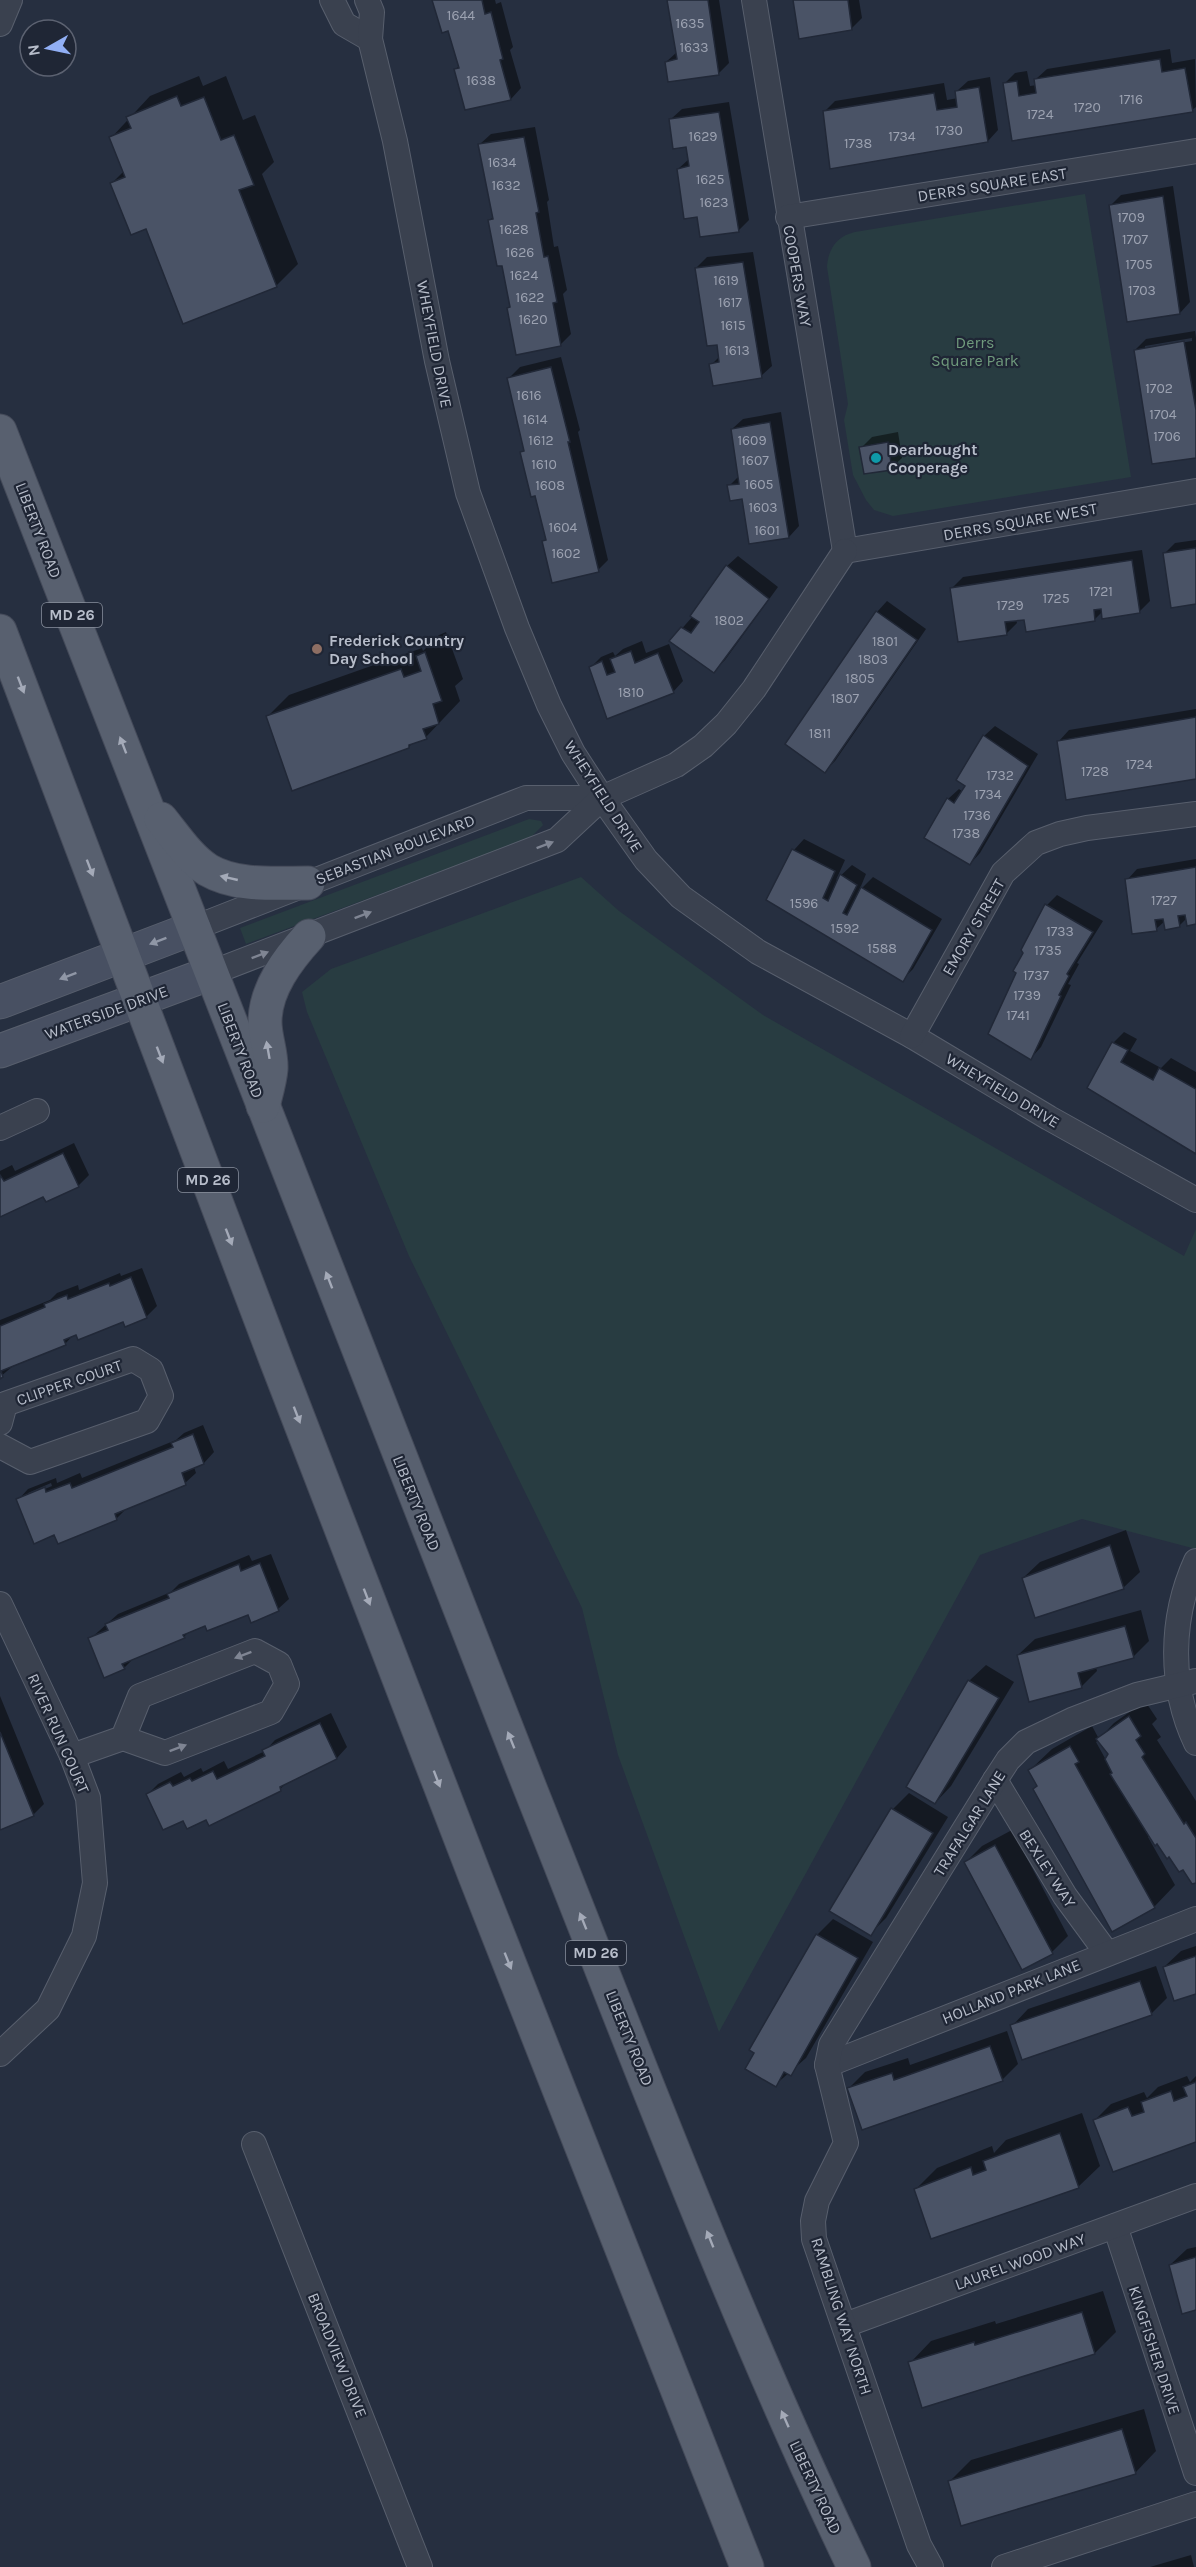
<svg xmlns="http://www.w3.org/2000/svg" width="1196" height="2567" font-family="Karla,sans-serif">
  <rect width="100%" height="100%" fill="#262f40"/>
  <g fill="#283c41">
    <path d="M1085,194L1131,477L893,516L874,510L866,500L853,475L844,420L848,404L827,267C828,249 837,236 855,232Z"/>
    <polygon points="529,819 541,821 543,825 530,838 246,944 240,928"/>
    <polygon points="581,877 619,911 763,1015 1184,1256 1196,1229 1196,1549 1082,1519 980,1555 719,2032 618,1755 582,1608 409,1256 307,1012 302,992 331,969"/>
  </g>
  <g fill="#0007" fill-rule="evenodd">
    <polygon points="434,0 495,0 496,4 501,2 513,47 510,50 521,88 511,99 455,70 460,65 449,29"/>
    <polygon points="668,0 719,0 729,63 718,74 666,62 677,52"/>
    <polygon points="794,0 859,0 862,18 851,29"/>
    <polygon points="1170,49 1172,63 1195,59 1196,107 1192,110 1013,140 1004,84 1015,73 1027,71 1030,86 1037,85 1036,79 1047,69"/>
    <polygon points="199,76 203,86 226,76 243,120 255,115 274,162 262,174 298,264 276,286 147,227 112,183 124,171 111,138 150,96"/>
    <polygon points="990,77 998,130 988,141 825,111 835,101 944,83 947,100 958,98 957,91 968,81"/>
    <polygon points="729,102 749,220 738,231 698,216 678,169 689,159 688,145 671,119 682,109"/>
    <polygon points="535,127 549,200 547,202 554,247 558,246 567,290 563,294 571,334 560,345 508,308 512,305 503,264 490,220 494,216 480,144 491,134"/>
    <polygon points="1173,186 1190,302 1180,313 1110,206 1121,195"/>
    <polygon points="753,252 772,366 761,376 711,365 720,356 718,343 696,268 707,257"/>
    <path d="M1195,331L1196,338V456L1135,350L1146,339ZM1192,338V341L1145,349V346Z"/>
    <polygon points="561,357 580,430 578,432 608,560 598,570 543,542 547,538 536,495 522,453 525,449 509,378 520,367"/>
    <polygon points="781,412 799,526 789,537 729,486 739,476 732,429 743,419"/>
    <polygon points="898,432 902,458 891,468 861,448 872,437"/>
    <polygon points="1196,540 1196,602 1164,554 1175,543"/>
    <polygon points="1142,550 1150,601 1139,612 1103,611 1094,620 1016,619 1017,623 1006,634 952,588 963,577"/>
    <polygon points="738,556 778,587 725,660 714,671 671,641 693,616 727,566"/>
    <polygon points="887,601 926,629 835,761 825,771 877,612"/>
    <polygon points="446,632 463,679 455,686 460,701 426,737 413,742 409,747 267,717 289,695 422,648 423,651 439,635"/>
    <polygon points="642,641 646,653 669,644 683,681 673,692 608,717 590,668 601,657 613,652 615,656 623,649"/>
    <polygon points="1196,709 1196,778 1059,741 1069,730"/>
    <polygon points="995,726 1038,754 980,853 970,864 948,799 959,789 963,792 984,736"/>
    <polygon points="804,839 845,860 836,880 852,865 866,874 859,891 873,877 942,919 913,969 902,980 768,899 794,850"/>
    <polygon points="1196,859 1196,923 1187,918 1179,926 1165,921 1156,929 1127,880 1137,869"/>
    <polygon points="1057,895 1103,921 1077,963 1079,964 1068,984 1071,985 1041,1047 1031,1058 1047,905"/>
    <polygon points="1124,1032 1137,1039 1130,1051 1161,1068 1171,1058 1196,1072 1196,1153 1089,1087 1113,1043"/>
    <polygon points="74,1143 89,1175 78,1186 44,1195 0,1215 0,1171 12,1165 15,1171"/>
    <polygon points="142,1268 157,1306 146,1317 124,1320 76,1332 65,1344 13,1366 0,1377 0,1320 50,1300 57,1293 78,1285 79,1290 120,1273 121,1276"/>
    <path d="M203,1425L214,1452L204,1463L194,1467L196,1473L185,1483L127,1508L117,1518L58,1542L55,1534L18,1500L28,1489L56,1478L57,1483L80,1473L82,1478L176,1440L184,1433ZM51,1483L52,1486L28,1496V1493Z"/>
    <polygon points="1126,1530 1140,1572 1123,1588 1023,1578 1040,1562"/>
    <polygon points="271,1554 289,1599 278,1609 248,1613 205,1624 190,1630 184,1637 135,1657 124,1668 90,1639 118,1614 171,1592 179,1584 249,1555 252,1561"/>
    <polygon points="1141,1610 1149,1641 1133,1657 1096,1667 1097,1671 1081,1687 1018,1655 1035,1639"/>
    <polygon points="986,1665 1014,1682 951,1786 935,1803 969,1681"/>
    <polygon points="0,1696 44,1804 33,1815 0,1828"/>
    <path d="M1145,1701L1157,1719L1152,1724L1161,1737L1157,1740L1196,1801V1880L1151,1836L1148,1837L1175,1885L1154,1907L1038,1785L1030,1770L1052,1749L1092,1726L1099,1739L1114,1723ZM1099,1740L1110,1754L1106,1760L1096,1742Z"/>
    <polygon points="331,1713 347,1747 337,1758 289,1781 280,1789 207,1818 184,1819 148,1794 158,1784 181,1772 184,1777 201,1768 203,1772 224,1761 228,1769 265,1751 275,1740"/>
    <polygon points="909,1793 948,1817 886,1918 870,1934 831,1910 893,1809"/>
    <polygon points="1012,1830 1068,1936 1052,1952 966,1862 982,1846"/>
    <polygon points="833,1919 873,1942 806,2058 775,2085 817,1935"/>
    <polygon points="1196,1946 1196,1993 1164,1967 1181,1951"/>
    <polygon points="1156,1966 1167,1998 1151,2014 1012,2026 1028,2009"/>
    <polygon points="1007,2031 1018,2064 1002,2080 848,2089 865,2072 908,2058 910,2065"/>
    <polygon points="1187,2076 1190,2082 1196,2076 1196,2140 1095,2120 1111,2104 1144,2092 1147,2098 1158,2087"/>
    <polygon points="1082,2113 1100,2166 1078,2187 916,2189 937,2168 992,2146 994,2153 1006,2140"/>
    <polygon points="1196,2247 1196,2308 1170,2265 1187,2249"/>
    <polygon points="1103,2291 1116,2332 1095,2353 910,2363 931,2341 995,2321 996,2324"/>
    <polygon points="1144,2409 1156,2451 1135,2473 950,2481 971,2460"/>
    <polygon points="1191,2555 1194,2567 1150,2567"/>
  </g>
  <g fill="#4a5366" stroke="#212837" stroke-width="1.5">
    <polygon points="432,0 482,0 485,14 491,12 503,59 500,60 511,100 465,110 454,69 459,68 448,31 442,33"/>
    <polygon points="667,0 708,0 719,75 668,82 665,62 677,59"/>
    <polygon points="793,0 848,0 852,30 799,39"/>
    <polygon points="1160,59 1162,72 1185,68 1193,112 1012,141 1003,83 1017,81 1019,96 1036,93 1034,79"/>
    <polygon points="979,87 988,142 830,169 823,111 934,93 937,110 957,107 955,91"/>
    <polygon points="177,96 181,106 204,97 221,140 234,135 254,185 239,190 277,287 183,324 146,229 131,235 110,183 125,177 109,137 131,128 126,117"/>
    <polygon points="719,112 739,232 700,237 697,217 684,219 677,169 689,166 686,147 673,149 669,119"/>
    <polygon points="524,137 539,212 536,213 544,257 548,256 557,302 553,303 561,346 516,355 507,308 510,307 502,266 497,266 488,220 493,219 478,144"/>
    <polygon points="1163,196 1180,314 1127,322 1109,205"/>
    <polygon points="743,262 762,378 713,386 709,364 719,362 717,345 707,346 695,268"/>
    <polygon points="1184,341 1196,410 1196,458 1152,464 1134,350"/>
    <polygon points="551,367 570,442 568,442 599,572 552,583 542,541 546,540 535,496 531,497 520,452 524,451 507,378"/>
    <polygon points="770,422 789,538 749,544 742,499 730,501 727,485 739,484 731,429"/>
    <polygon points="888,442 892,470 864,474 859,447"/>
    <polygon points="1196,548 1196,604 1171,608 1163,553"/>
    <polygon points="1132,560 1140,613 1102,619 1101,609 1094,610 1095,621 1026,632 1024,620 1005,622 1007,635 958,642 950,588"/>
    <polygon points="726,565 769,599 714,673 669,641 681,627 691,633 699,622 690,616"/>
    <polygon points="876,611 917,640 825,773 785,744"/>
    <polygon points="631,651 635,663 658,653 674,693 607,719 589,667 602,661 607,675 615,672 610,659"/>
    <polygon points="425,652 442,701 433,704 439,724 423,729 427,739 409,745 409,748 292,791 266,716 401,669 404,677 421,671 416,656"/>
    <polygon points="1196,717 1196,779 1066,800 1057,741"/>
    <polygon points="983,735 1028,766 970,865 924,838 947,798 954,803 965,786 956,780"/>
    <polygon points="792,849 835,871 823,898 828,901 840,874 857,885 843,913 847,915 861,887 932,930 903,982 766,900"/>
    <polygon points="1196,867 1196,924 1187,926 1185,915 1178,916 1180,927 1165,930 1163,919 1155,920 1157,931 1132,934 1125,879"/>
    <polygon points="1045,904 1093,932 1067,974 1069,976 1059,995 1061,996 1031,1060 988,1034 1016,973 1013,971 1023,953 1021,950"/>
    <polygon points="1112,1042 1128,1050 1121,1062 1153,1080 1159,1068 1196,1089 1196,1154 1087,1088"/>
    <polygon points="63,1153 79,1187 46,1202 43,1197 0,1217 0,1175 4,1181"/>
    <polygon points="131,1277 147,1318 125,1327 123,1322 78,1340 76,1335 64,1340 66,1345 1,1371 3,1377 0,1379 0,1326 45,1307 44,1304 67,1295 68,1299 109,1283 110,1286"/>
    <polygon points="193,1434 204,1464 182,1473 186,1485 115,1514 117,1520 58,1544 54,1535 34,1544 16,1499 45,1487 46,1492 70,1483 72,1488 173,1447 171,1443"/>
    <polygon points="1110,1545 1124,1589 1035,1618 1022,1578"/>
    <polygon points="260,1563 279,1611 251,1623 248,1615 207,1631 205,1626 183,1635 185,1638 122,1664 125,1669 104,1678 88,1638 108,1630 105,1624 169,1598 167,1594 239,1564 241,1571"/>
    <polygon points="1125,1626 1134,1658 1078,1673 1082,1688 1029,1702 1017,1655"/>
    <polygon points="968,1680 999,1698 935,1804 906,1787"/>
    <polygon points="1129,1716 1141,1736 1136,1740 1145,1754 1142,1757 1184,1824 1186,1822 1196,1838 1196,1883 1192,1884 1183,1870 1179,1872 1169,1857 1167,1859 1157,1844 1155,1846 1110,1774 1112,1773 1105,1759 1108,1754 1096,1739"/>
    <polygon points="320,1723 337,1759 280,1787 281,1791 209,1826 206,1820 187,1829 183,1821 163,1830 146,1794 170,1782 173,1786 190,1778 192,1781 213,1771 217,1779 265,1756 262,1750"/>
    <polygon points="0,1732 34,1816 0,1830"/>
    <polygon points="1070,1746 1079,1762 1075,1764 1155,1908 1112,1932 1033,1789 1037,1786 1028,1770"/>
    <polygon points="891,1808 933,1833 871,1936 829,1911"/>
    <polygon points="995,1845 1053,1954 1022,1970 964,1862"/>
    <polygon points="816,1934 858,1958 791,2076 784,2072 776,2087 745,2069 754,2053 749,2050"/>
    <polygon points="1196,1956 1196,1994 1174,2001 1163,1967"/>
    <polygon points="1140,1981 1152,2015 1022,2060 1010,2025"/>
    <polygon points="990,2046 1003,2081 862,2130 847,2088 892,2073 894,2080"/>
    <polygon points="1196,2082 1196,2142 1113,2172 1093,2120 1128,2107 1132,2116 1144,2112 1141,2102 1171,2091 1174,2101 1187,2096 1183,2087"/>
    <polygon points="1060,2133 1079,2188 931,2239 914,2189 971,2167 973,2175 986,2170 983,2161"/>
    <polygon points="1196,2257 1196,2310 1182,2314 1169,2265"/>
    <polygon points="1082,2312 1095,2354 922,2408 908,2362 974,2342 975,2345"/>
    <polygon points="1122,2429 1136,2474 961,2526 948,2481"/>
  </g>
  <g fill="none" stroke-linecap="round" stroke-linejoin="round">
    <defs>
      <g id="street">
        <polyline points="332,0 344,24 370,39"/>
        <polyline points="367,0 372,12 370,39 395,141 437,361 468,493 517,628 549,705 573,753 602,798 646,860 681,897 758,952 912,1036 1049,1118 1196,1200"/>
        <polyline points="754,0 845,551"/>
        <polyline points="0,24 10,0"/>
        <polyline points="788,217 1196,151"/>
        <polyline points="845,551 1196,491"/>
        <polyline points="194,928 526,798 602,798"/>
        <polyline points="211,973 557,840 602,798 676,765 703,746 726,724 754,689 845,551"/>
        <polyline points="912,1036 1003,873 1036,843 1060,834 1087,828 1196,814"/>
        <polyline points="0,1128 37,1111"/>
        <polyline points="0,1423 5,1404 133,1359 151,1370 161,1396 147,1421 30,1462 0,1446"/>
        <path d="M1196,1561C1170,1618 1169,1686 1196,1743"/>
        <polyline points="0,1604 72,1756 88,1798 95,1883 84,1936 48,2009 0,2054"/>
        <polyline points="72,1756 123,1738 165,1753 271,1712 287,1684 279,1664 255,1651 140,1696 123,1738"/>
        <polyline points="995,1780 1065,1896 1106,1952"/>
        <polyline points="827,2065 1196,1919"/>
        <polyline points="254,2144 420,2567"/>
        <polyline points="1115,2226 1196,2473"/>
        <polyline points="845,2325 1196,2196"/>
        <polyline points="931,2567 919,2545 814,2239 813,2221 817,2201 846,2143 827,2065 831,2045 995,1780 1008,1760 1026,1742 1072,1720 1137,1695 1196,1681"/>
        <polyline points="1004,2567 1196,2504"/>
      </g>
      <g id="secondary">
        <polyline points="0,1002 194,928"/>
        <polyline points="0,1051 211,973"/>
      </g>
      <g id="primary">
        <path d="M0,431C178,883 351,1336 530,1788C634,2049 732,2313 854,2567"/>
        <polyline points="0,631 276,1360 475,1876 747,2567"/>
        <path d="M161,819C175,836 189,858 208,870C237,887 276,883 308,883"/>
        <path d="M263,1106C266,1094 270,1081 271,1069C272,1054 265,1038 265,1022C265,989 288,959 309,936"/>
      </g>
    </defs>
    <use href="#street" stroke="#585f6d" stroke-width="26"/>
    <use href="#secondary" stroke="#585f6d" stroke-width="35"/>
    <use href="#primary" stroke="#444a59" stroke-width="35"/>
    <use href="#street" stroke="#3a414f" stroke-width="24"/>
    <use href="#secondary" stroke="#485062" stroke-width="33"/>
    <use href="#primary" stroke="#58606f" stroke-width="33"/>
  </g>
  <defs><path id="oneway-solid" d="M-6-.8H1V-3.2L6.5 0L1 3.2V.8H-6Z" transform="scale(1.5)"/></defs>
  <g fill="#a4aab8">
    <use href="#oneway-solid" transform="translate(21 685) rotate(69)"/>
    <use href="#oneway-solid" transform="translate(123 745) rotate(-111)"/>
    <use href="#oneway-solid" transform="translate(90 868) rotate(69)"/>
    <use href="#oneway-solid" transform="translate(229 878) rotate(-167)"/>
    <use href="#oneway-solid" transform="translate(268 1050) rotate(-100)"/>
    <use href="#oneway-solid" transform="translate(160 1055) rotate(69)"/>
    <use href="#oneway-solid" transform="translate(229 1237) rotate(69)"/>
    <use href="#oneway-solid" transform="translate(329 1280) rotate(-111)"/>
    <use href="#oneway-solid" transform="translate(297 1415) rotate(69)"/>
    <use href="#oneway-solid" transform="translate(367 1597) rotate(69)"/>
    <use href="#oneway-solid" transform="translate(511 1740) rotate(-112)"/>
    <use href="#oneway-solid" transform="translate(437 1779) rotate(69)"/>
    <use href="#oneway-solid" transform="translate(583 1921) rotate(-112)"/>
    <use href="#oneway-solid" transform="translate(508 1961) rotate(68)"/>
    <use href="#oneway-solid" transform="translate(710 2239) rotate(-112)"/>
    <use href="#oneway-solid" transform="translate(785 2419) rotate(-114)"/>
  </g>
  <g fill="#7f8593">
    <use href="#oneway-solid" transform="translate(545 845) rotate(-21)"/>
    <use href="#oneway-solid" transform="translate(363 915) rotate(-21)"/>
    <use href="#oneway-solid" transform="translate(260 955) rotate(-21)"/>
    <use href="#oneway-solid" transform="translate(243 1655) rotate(159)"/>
    <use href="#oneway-solid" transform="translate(178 1748) rotate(-21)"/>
  </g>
  <g fill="#9097a6">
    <use href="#oneway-solid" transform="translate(158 941) rotate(159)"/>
    <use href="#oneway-solid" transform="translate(68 976) rotate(159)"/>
  </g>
  <circle fill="#0f9aa8" stroke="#1f2635" stroke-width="2" cx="876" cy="458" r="6"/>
  <circle fill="#8d6e63" stroke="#1f2635" stroke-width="2" cx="317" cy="649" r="6"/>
  <g text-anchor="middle" stroke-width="4.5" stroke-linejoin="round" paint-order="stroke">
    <g font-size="14" fill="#9ca2b1">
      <text x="461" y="20">1644</text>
      <text x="690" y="28">1635</text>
      <text x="694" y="52">1633</text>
      <text x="481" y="85">1638</text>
      <text x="1131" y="104">1716</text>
      <text x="1087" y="112">1720</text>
      <text x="1040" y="119">1724</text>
      <text x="949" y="135">1730</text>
      <text x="703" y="141">1629</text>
      <text x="902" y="141">1734</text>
      <text x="858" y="148">1738</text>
      <text x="502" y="167">1634</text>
      <text x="710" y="184">1625</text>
      <text x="506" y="190">1632</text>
      <text x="714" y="207">1623</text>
      <text x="1131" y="222">1709</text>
      <text x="514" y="234">1628</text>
      <text x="1135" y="244">1707</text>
      <text x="520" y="257">1626</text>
      <text x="1139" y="269">1705</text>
      <text x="524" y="280">1624</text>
      <text x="726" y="285">1619</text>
      <text x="1142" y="295">1703</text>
      <text x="530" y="302">1622</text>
      <text x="730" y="307">1617</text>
      <text x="533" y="324">1620</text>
      <text x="733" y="330">1615</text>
      <text x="737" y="355">1613</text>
      <text x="1159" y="393">1702</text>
      <text x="529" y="400">1616</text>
      <text x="1163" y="419">1704</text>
      <text x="535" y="424">1614</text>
      <text x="1167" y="441">1706</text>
      <text x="541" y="445">1612</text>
      <text x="752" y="445">1609</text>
      <text x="755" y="465">1607</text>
      <text x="544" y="469">1610</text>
      <text x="759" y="489">1605</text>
      <text x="550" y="490">1608</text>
      <text x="763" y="512">1603</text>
      <text x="563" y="532">1604</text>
      <text x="767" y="535">1601</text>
      <text x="566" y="558">1602</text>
      <text x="1101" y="596">1721</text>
      <text x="1056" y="603">1725</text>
      <text x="1010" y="610">1729</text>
      <text x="729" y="625">1802</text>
      <text x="885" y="646">1801</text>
      <text x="873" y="664">1803</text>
      <text x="860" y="683">1805</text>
      <text x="631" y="697">1810</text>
      <text x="845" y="703">1807</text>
      <text x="820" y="738">1811</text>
      <text x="1139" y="769">1724</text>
      <text x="1095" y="776">1728</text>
      <text x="1000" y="780">1732</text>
      <text x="988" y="799">1734</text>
      <text x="977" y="820">1736</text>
      <text x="966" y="838">1738</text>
      <text x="1164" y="905">1727</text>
      <text x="804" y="908">1596</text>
      <text x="845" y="933">1592</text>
      <text x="1060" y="936">1733</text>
      <text x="882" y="953">1588</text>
      <text x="1048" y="955">1735</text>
      <text x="1036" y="980">1737</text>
      <text x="1027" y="1000">1739</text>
      <text x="1018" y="1020">1741</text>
    </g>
    <g fill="#1f2635" stroke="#89909d" stroke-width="1.5">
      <rect x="42" y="603" width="60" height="24" rx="4.5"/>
      <rect x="178" y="1168" width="60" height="24" rx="4.5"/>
      <rect x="566" y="1941" width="60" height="24" rx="4.5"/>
    </g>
    <g font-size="15" font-weight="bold" fill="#b7bdca">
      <text x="72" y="620">MD 26</text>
      <text x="208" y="1185">MD 26</text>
      <text x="596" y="1958">MD 26</text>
    </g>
    <g font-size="16" fill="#b7bdca" stroke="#1f2635">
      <text transform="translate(992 184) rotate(-9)" y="6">DERRS SQUARE EAST</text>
      <text transform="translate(798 276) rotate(80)" y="6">COOPERS WAY</text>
      <text transform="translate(435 344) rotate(79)" y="6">WHEYFIELD DRIVE</text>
      <text transform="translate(1020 521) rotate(-10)" y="6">DERRS SQUARE WEST</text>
      <text transform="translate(39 530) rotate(69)" y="6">LIBERTY ROAD</text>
      <text transform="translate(604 796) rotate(57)" y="6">WHEYFIELD DRIVE</text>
      <text transform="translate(395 849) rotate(-21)" y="6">SEBASTIAN BOULEVARD</text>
      <text transform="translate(973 927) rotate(-60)" y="6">EMORY STREET</text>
      <text transform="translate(106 1012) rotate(-20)" y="6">WATERSIDE DRIVE</text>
      <text transform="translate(241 1050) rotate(69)" y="6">LIBERTY ROAD</text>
      <text transform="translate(1003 1090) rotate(31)" y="6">WHEYFIELD DRIVE</text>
      <text transform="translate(69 1382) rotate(-19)" y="6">CLIPPER COURT</text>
      <text transform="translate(417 1503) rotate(68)" y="6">LIBERTY ROAD</text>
      <text transform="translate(59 1733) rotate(66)" y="6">RIVER RUN COURT</text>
      <text transform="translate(969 1823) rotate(-58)" y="6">TRAFALGAR LANE</text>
      <text transform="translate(1048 1868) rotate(57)" y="6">BEXLEY WAY</text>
      <text transform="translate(1011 1991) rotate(-22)" y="6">HOLLAND PARK LANE</text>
      <text transform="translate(630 2038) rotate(68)" y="6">LIBERTY ROAD</text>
      <text transform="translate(1020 2261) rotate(-20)" y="6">LAUREL WOOD WAY</text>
      <text transform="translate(842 2316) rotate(72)" y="6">RAMBLING WAY NORTH</text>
      <text transform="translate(1155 2350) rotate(72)" y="6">KINGFISHER DRIVE</text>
      <text transform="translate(338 2355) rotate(68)" y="6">BROADVIEW DRIVE</text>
      <text transform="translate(816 2487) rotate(65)" y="6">LIBERTY ROAD</text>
    </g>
    <g font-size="16" fill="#6f9a7c" stroke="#1f2635">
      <text x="975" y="348">Derrs<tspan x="975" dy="18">Square Park</tspan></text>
    </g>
    <g font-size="16" font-weight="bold" fill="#b7bdca" stroke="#1f2635" text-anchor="start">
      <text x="888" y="455">Dearbought<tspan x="888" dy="18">Cooperage</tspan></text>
      <text x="329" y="646">Frederick Country<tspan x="329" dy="18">Day School</tspan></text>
    </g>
  </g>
  <g transform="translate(48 48) rotate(261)"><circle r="28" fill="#1f2635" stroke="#5c6271" stroke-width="1.5"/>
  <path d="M0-4.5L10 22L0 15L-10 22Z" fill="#91aff5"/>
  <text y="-9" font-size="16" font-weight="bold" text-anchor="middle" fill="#b7bdca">N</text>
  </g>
</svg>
